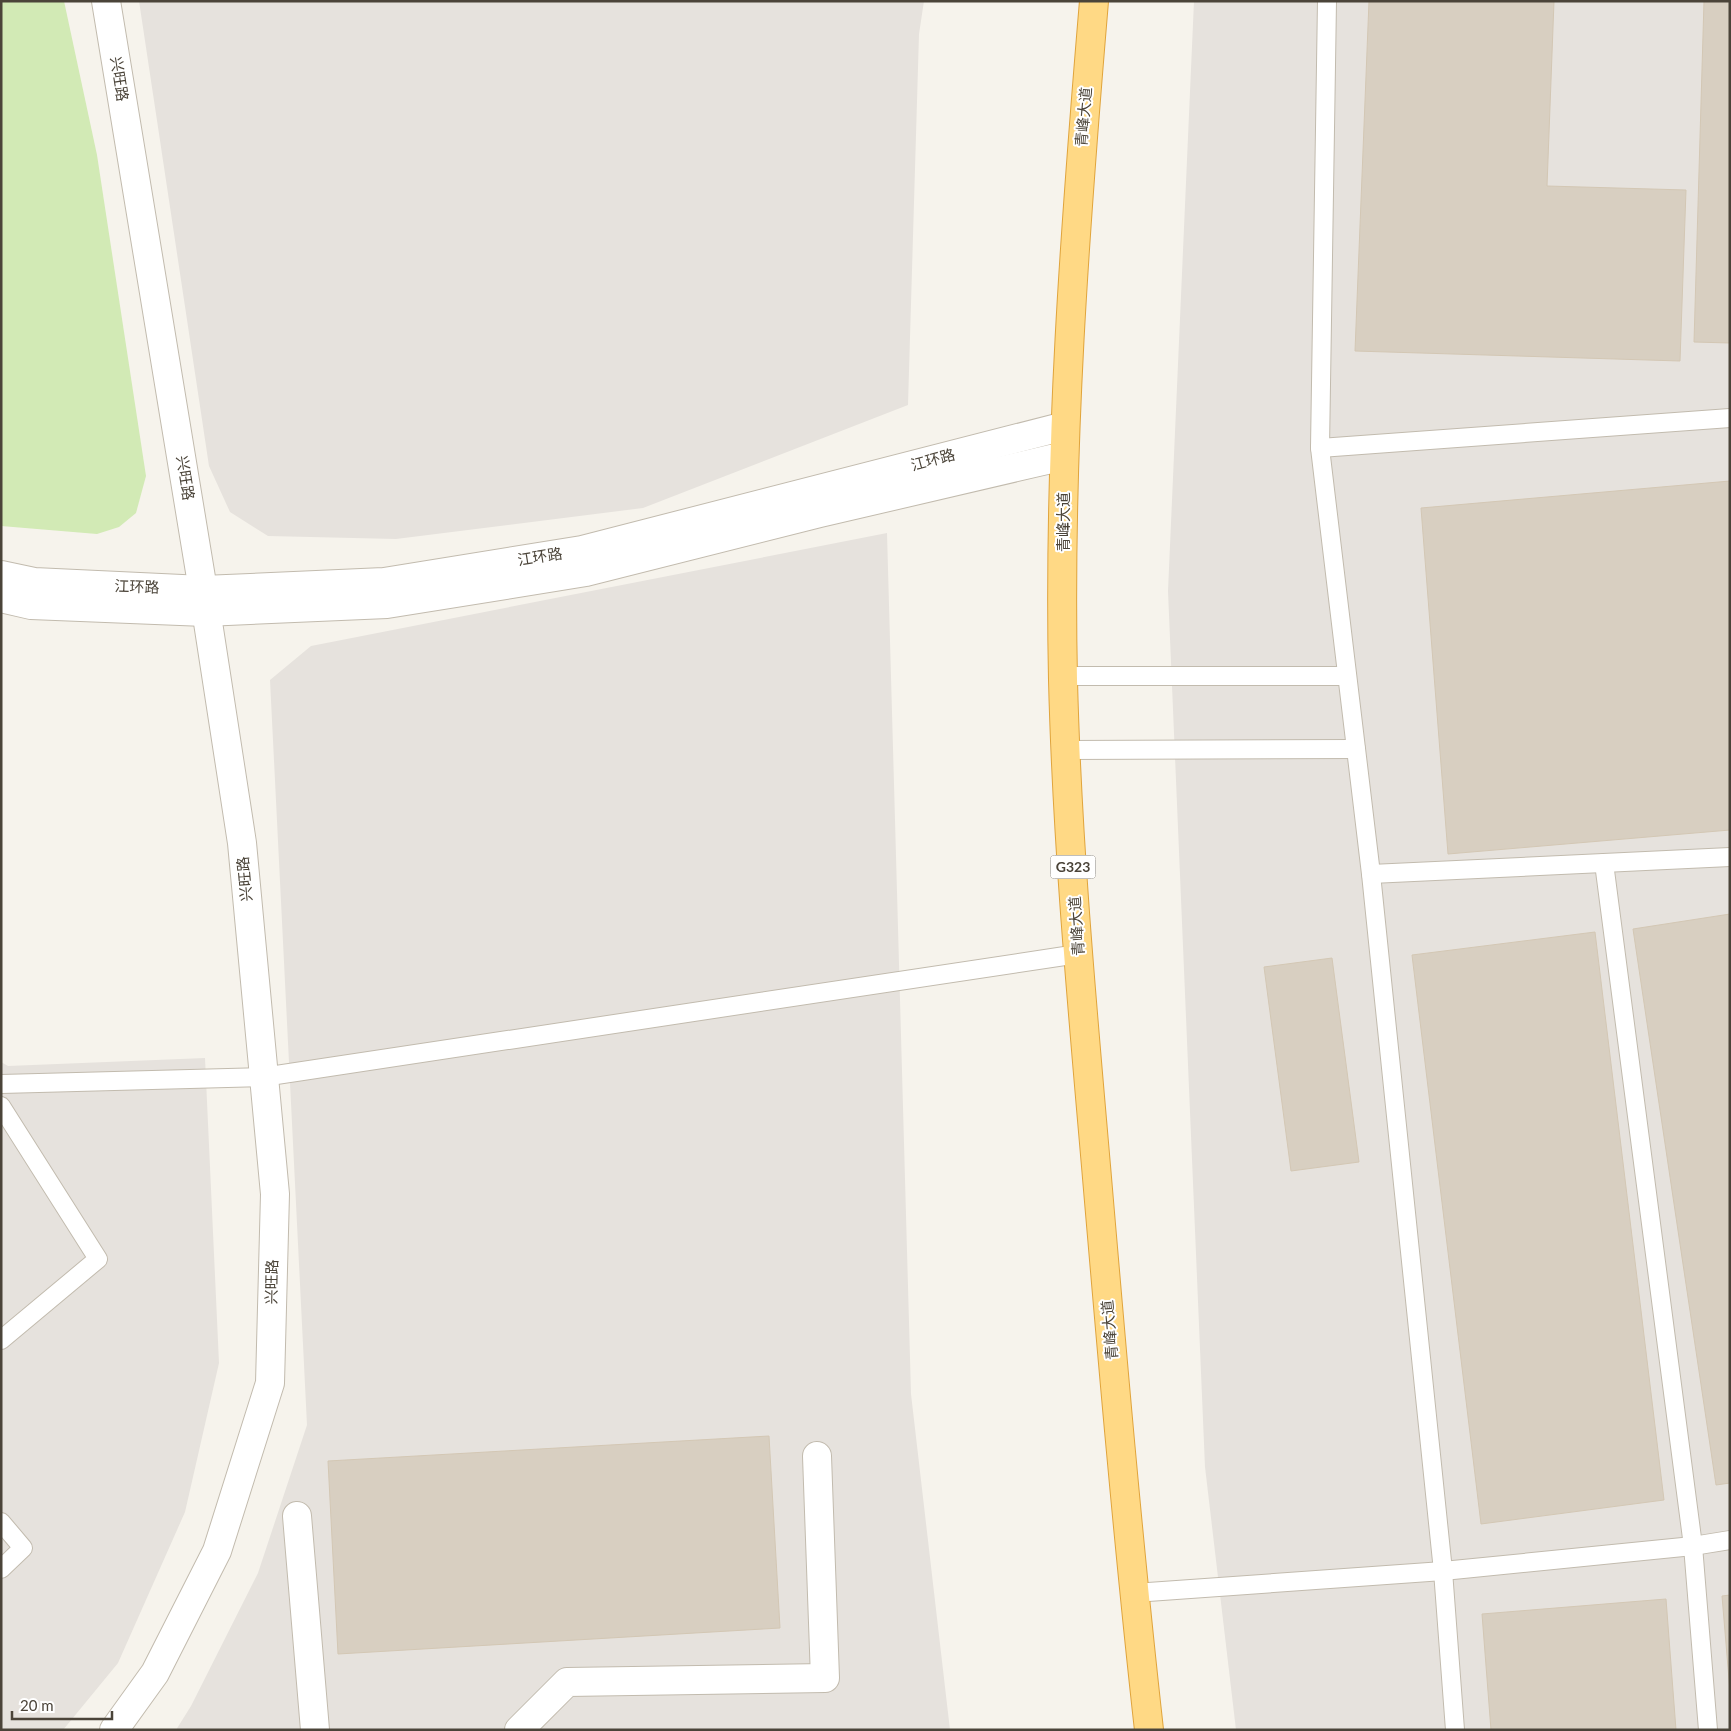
<svg xmlns="http://www.w3.org/2000/svg" width="1731" height="1731" font-family="Lato,'Noto Sans SC',sans-serif">
  <rect width="100%" height="100%" fill="#f6f3ec"/>
  <g fill="#e6e2dd">
    <polygon points="139,1 924,1 919,34 908,405 643,508 396,539 268,536 230,512 209,466"/>
    <polygon points="1194,1 1730,1 1730,1730 1236,1730 1205,1467 1168,591"/>
    <polygon points="887,533 911,1394 950,1730 176,1730 191,1706 258,1573 307,1425 270,680 311,646"/>
    <polygon points="205,1058 219,1363 185,1512 118,1663 63,1730 1,1730 1,1062 8,1066"/>
  </g>
  <polygon fill="#d2eab5" points="1,1 64,1 97,155 146,476 136,513 119,527 97,534 1,526"/>
  <g fill="#d8cfc1" stroke="#d3c7b4">
    <polygon points="1369,1 1554,1 1547,186 1686,190 1680,361 1355,351"/>
    <polygon points="1704,1 1730,1 1730,343 1694,342"/>
    <polygon points="1730,481 1730,830 1448,854 1421,508"/>
    <polygon points="1730,914 1730,1483 1716,1485 1633,929"/>
    <polygon points="1595,932 1664,1500 1481,1524 1412,955"/>
    <polygon points="1332,958 1359,1162 1291,1171 1264,967"/>
    <polygon points="769,1436 780,1628 338,1654 328,1461"/>
    <polygon points="1730,1595 1730,1691 1722,1596"/>
    <polygon points="1666,1599 1676,1730 1491,1730 1482,1614"/>
  </g>
  <g fill="none" stroke-linecap="round" stroke-linejoin="round">
    <defs>
      <g id="service">
        <polyline points="1327,1 1320,448 1371,874 1443,1571 1455,1730"/>
        <polyline points="1320,448 1730,418"/>
        <polyline points="1063,676 1347,676"/>
        <polyline points="1066,750 1356,749"/>
        <polyline points="1604,863 1693,1546 1708,1730"/>
        <polyline points="1371,874 1730,857"/>
        <polyline points="1,1084 263,1077 1078,954"/>
        <polyline points="1,1106 98,1259 1,1340"/>
        <polyline points="1,1522 23,1548 1,1569"/>
        <polyline points="1134,1593 1443,1571 1693,1546 1730,1540"/>
      </g>
      <g id="minor">
        <polyline points="297,1516 315,1730"/>
        <polyline points="519,1730 567,1682 825,1678 817,1456"/>
      </g>
      <g id="tertiary">
        <polyline points="106,1 203,590 242,843 275,1194 270,1383 217,1551 155,1673 114,1730"/>
        <polyline points="1,575 34,582 203,590 384,582 582,550 1065,426"/>
        <polyline points="1,598 31,605 205,612 387,604 586,572 820,513 1064,456"/>
      </g>
      <path id="trunk" d="M1094,1C1075,227 1058,453 1063,680C1067,842 1082,1004 1096,1166C1112,1354 1128,1542 1149,1730"/>
    </defs>
    <use href="#service" stroke="#c2bbae" stroke-width="20"/>
    <use href="#minor" stroke="#c2bbae" stroke-width="30"/>
    <use href="#tertiary" stroke="#c2bbae" stroke-width="30"/>
    <use href="#trunk" stroke="#e0a43c" stroke-width="30"/>
    <use href="#service" stroke="#fff" stroke-width="18"/>
    <use href="#minor" stroke="#fff" stroke-width="28"/>
    <use href="#tertiary" stroke="#fff" stroke-width="28"/>
    <use href="#trunk" stroke="#ffd985" stroke-width="28"/>
  </g>
  <g text-anchor="middle" stroke-width="4" stroke-linejoin="round" paint-order="stroke">
    <rect fill="#fff" stroke="#817c74" stroke-width="1" x="1050.5" y="855.5" width="45" height="23" rx="4"/>
    <g font-size="14" font-weight="bold" fill="#4b4439">
      <text x="1073" y="872">G323</text>
    </g>
    <g font-size="15" fill="#4b4439" stroke="#fff">
      <text transform="translate(119 79) rotate(81)" y="5">兴旺路</text>
      <text transform="translate(1084 117) rotate(-85)" y="5">青峰大道</text>
      <text transform="translate(933 460) rotate(-15)" y="5">江环路</text>
      <text transform="translate(185 478) rotate(81)" y="5">兴旺路</text>
      <text transform="translate(1064 522) rotate(-90)" y="5">青峰大道</text>
      <text transform="translate(540 557) rotate(-9)" y="5">江环路</text>
      <text transform="translate(137 587) rotate(2)" y="5">江环路</text>
      <text transform="translate(245 879) rotate(-95)" y="5">兴旺路</text>
      <text transform="translate(1077 926) rotate(-94)" y="5">青峰大道</text>
      <text transform="translate(272 1282) rotate(-89)" y="5">兴旺路</text>
      <text transform="translate(1110 1330) rotate(-95)" y="5">青峰大道</text>
    </g>
  </g>
  <rect width="1731" height="1731" fill="none" stroke="#4b4439" stroke-width="5"/>
  <path d="M12 1711v8h100v-8" fill="none" stroke="#4b4439" stroke-width="2.5"/>
  <text x="20" y="1711" font-size="15" fill="#4b4439" stroke="#ffffff" stroke-width="4" paint-order="stroke">20 m</text>
</svg>
